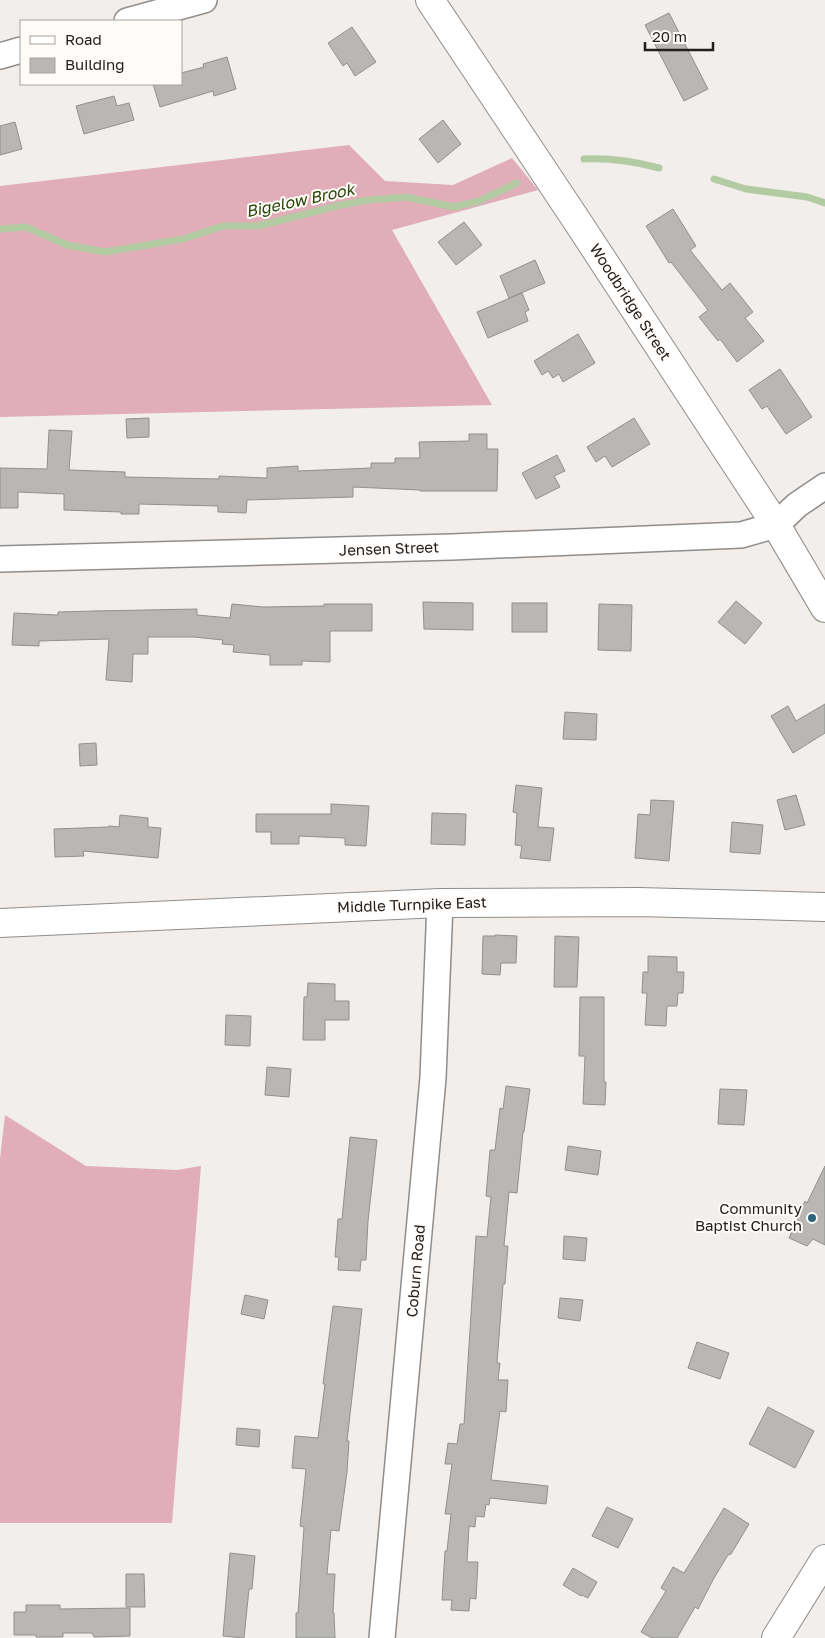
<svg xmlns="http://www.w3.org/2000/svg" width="825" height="1638" font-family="'Golos Text',sans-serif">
  <rect width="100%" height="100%" fill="#f1eeeb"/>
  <g fill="#e0adb9">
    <polygon points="349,145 385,181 453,185 512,158 538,190 392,230 492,405 0,417 0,186"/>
    <polygon points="5,1115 86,1166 177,1170 201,1166 172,1523 0,1523 0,1159"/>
  </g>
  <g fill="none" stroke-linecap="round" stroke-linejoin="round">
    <g stroke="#b3cba2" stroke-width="7">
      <path d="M584,159C611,158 633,161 659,168"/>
      <polyline points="714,179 746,189 807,197 825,203"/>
      <polyline points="0,229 26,227 67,245 105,252 183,239 223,226 258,226 341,205 369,200 406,197 454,207 479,201 517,183"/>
    </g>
  </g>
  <g fill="#b8b7b3" stroke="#91908c">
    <polygon points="669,13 708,89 684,101 645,25"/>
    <polygon points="352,27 376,62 355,76 347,63 343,66 328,43"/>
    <polygon points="227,57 236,89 214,96 213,91 160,107 153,84 181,84 181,73 204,67 203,64"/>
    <polygon points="114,96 117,106 129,103 134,120 84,134 76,106"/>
    <polygon points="443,120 461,144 438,163 419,139"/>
    <polygon points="15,122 22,149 0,155 0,126"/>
    <polygon points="673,209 696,246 690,250 722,290 730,283 753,312 745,318 764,341 737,362 720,339 718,341 699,317 708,310 671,262 669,263 646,226"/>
    <polygon points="464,222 482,245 456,265 438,242"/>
    <polygon points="535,260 545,283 509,298 500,276"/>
    <polygon points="522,293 529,310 525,312 528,321 488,338 477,312"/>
    <polygon points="578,334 595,363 563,382 559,374 553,378 548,371 542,375 534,361"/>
    <polygon points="780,369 812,417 786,434 767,406 762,409 749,390"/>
    <polygon points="149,418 149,437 127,438 126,419"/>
    <polygon points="634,418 650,444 612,467 605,456 596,462 587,447"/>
    <polygon points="49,430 72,431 69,470 125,472 125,477 219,479 219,476 267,478 267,468 298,466 298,471 371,468 371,463 395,463 395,458 420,458 419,442 469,441 469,434 487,434 487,449 498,449 497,491 420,491 420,490 353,487 353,497 247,500 246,513 218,512 218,506 139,504 139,514 121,514 121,512 64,510 64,494 18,492 18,508 0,508 0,468 47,469"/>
    <polygon points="557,455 565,471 554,476 560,487 536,499 522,473"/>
    <polygon points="736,601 762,623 745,644 718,622"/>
    <polygon points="423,602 473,603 473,630 424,629"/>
    <rect x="512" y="603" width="35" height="29"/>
    <polygon points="232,604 263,607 324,606 324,604 372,604 372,631 330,631 330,662 302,661 302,665 270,665 270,655 233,652 234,645 222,644 223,640 194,637 148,637 148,654 133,654 132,682 106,680 109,639 39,641 39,646 12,645 14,613 58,615 58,612 94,611 197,609 197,615 230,618"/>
    <polygon points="599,604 632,605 631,651 598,650"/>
    <polygon points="825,704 825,733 793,753 771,716 788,706 796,721"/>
    <polygon points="565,712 597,714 596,740 563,739"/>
    <polygon points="96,743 97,765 80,766 79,744"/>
    <polygon points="516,785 542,788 538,827 554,828 550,861 520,858 522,846 515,845 517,813 513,812"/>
    <polygon points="796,795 805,825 785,830 777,800"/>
    <polygon points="651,800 674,801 669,861 635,858 638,814 650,815"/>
    <polygon points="331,804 369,806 366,846 345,845 345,838 299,836 299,844 271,844 271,832 256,832 256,814 331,814"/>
    <polygon points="432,813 466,814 465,845 431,844"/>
    <polygon points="120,815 148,818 148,827 161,828 158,858 83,851 84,856 55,857 54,829 108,827 109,826 119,827"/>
    <polygon points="732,822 763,825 760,854 730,852"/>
    <polygon points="495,935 517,936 516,963 501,963 500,975 482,974 483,936 495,936"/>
    <polygon points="555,936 579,937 577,987 554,987"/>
    <polygon points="648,956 677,957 677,972 684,972 683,993 678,993 677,1006 667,1006 666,1026 645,1025 647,993 642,993 643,972 648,972"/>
    <polygon points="308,983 335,984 335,1001 349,1001 349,1020 325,1020 325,1040 303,1040 304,997 307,997"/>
    <polygon points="580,997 604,997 604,1082 606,1082 605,1105 583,1104 585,1056 579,1056"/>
    <polygon points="226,1015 251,1016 250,1046 225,1045"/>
    <polygon points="267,1067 291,1069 289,1097 265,1095"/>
    <polygon points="506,1086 530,1089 524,1132 523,1132 517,1193 509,1192 504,1246 508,1246 505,1284 503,1284 497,1363 500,1363 498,1380 508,1380 506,1412 500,1411 491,1480 548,1486 546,1504 490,1498 489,1505 486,1504 484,1517 476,1516 475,1527 469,1526 467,1562 478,1562 476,1599 470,1598 469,1611 451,1610 452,1600 442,1600 445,1551 447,1551 451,1514 445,1514 452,1464 445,1464 448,1443 457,1444 460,1424 464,1424 476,1236 487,1237 491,1197 486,1196 490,1150 495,1150 500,1108 503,1109"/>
    <polygon points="720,1089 747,1090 744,1125 718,1124"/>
    <polygon points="350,1137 377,1140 368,1221 366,1260 361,1260 360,1271 338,1270 339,1257 335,1257 338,1219 342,1219"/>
    <polygon points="568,1146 601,1151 598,1175 565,1170"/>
    <polygon points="825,1166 825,1245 813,1239 807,1246 789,1238 805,1201 807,1203"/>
    <polygon points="564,1236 587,1238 585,1261 563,1259"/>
    <polygon points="245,1295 268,1300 264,1319 241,1314"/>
    <polygon points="560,1298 583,1300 580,1321 558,1318"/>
    <polygon points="333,1306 362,1309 347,1441 349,1441 347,1472 339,1531 331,1530 327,1574 335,1574 333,1613 334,1613 335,1638 296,1638 296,1613 298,1613 304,1527 300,1526 306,1469 292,1468 295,1436 318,1438 325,1384 323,1384"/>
    <polygon points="697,1342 729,1353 720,1379 688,1368"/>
    <polygon points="768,1407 814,1431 795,1468 749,1444"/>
    <polygon points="237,1428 260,1430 259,1447 236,1445"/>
    <polygon points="607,1507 633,1519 618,1548 592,1536"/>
    <polygon points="724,1508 749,1524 731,1554 728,1555 714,1578 698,1609 695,1607 677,1638 652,1638 641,1632 666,1591 661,1588 673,1567 684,1573"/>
    <polygon points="230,1553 255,1556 252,1589 249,1589 244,1638 223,1636"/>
    <polygon points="573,1568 597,1582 588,1598 582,1595 581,1596 563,1585"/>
    <polygon points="126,1574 144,1574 145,1607 126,1607"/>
    <polygon points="26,1605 60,1605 60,1609 130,1608 130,1636 94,1637 92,1633 63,1633 63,1637 36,1637 36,1635 14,1635 14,1612 26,1612"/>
  </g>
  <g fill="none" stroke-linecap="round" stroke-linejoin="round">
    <defs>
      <g id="minor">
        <polyline points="127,21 204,0"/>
        <polyline points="0,56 21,50"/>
        <polyline points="0,559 452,547 741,535 776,525 797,505 825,486"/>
        <polyline points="382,1638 433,1078 440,903"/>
      </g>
      <g id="secondary">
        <polyline points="430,0 579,224 776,525 825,608"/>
        <polyline points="0,923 440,903 638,902 825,907"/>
      </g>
      <polyline id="primary" points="776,1638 825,1559"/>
    </defs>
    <use href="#minor" stroke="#908d8a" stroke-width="28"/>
    <use href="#secondary" stroke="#908d8a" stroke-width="30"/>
    <use href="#primary" stroke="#908d8a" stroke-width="30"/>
    <use href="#minor" stroke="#fff" stroke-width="25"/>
    <use href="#secondary" stroke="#fff" stroke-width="28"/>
    <use href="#primary" stroke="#fff" stroke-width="28"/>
  </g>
  <circle fill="#2a647d" stroke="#fffbf8" stroke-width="2" cx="812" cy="1218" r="5"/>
  <g text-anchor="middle" stroke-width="4" stroke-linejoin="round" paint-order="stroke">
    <g font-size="15" fill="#21201f" stroke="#fffbf8">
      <text transform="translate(630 302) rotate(57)" y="5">Woodbridge Street</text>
      <text transform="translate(389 549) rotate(-2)" y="5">Jensen Street</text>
      <text transform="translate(412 905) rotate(-2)" y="5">Middle Turnpike East</text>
      <text transform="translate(416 1271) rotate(-85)" y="5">Coburn Road</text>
    </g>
    <g font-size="15" fill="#21201f" stroke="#fffbf8" text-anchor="end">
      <text x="802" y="1214">Community<tspan x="802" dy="17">Baptist Church</tspan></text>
    </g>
    <g font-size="16" font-style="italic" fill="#284509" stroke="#fffbf8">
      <text transform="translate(300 200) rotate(-12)" y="6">Bigelow Brook</text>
    </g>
  </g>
  <rect x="20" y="20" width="162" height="65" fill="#fffbf8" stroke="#a6a3a1"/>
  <rect x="30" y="36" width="25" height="8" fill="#ffffff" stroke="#a6a3a1"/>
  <text x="65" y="45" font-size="15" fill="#21201f">Road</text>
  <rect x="30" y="58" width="25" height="15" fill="#b8b7b3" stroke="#a6a3a1"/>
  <text x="65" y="70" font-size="15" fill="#21201f">Building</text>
  <path d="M645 42v8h68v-8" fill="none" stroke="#21201f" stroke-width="2.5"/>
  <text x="652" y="42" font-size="15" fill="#21201f" stroke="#fffbf8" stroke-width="4" paint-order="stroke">20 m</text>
</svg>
